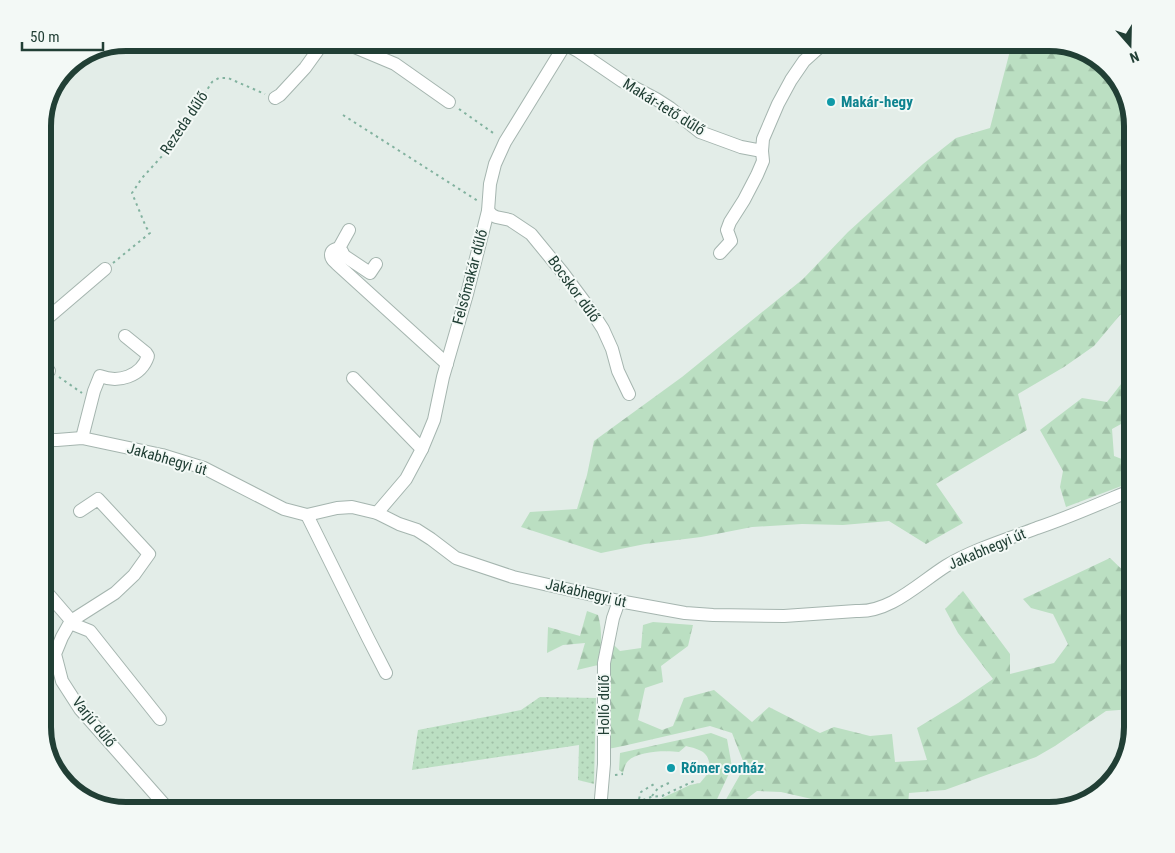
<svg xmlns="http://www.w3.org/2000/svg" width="1175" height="853" font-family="'Roboto Condensed',sans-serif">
  <defs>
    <pattern id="grass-dots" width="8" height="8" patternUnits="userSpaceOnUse" patternTransform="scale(1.25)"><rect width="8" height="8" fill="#bbdfc2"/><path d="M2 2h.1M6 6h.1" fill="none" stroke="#a0c0a7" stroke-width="1.8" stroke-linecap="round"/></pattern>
    <pattern id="forest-firs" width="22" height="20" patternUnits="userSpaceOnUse" patternTransform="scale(1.25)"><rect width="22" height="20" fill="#bbdfc2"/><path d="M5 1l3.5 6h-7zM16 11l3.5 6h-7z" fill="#a0c0a7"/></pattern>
  </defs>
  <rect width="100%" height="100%" fill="#e3ede8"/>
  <polygon fill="url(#grass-dots)" points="540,697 596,698 594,784 578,780 579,745 412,770 418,730 521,710"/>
  <g fill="url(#forest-firs)">
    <polygon points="1012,43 1049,43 1099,60 1124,89 1132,126 1132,310 1120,315 1094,346 1064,367 1018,394 1027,430 936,484 963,523 926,544 889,521 843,525 802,524 752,527 701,537 645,544 601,553 521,527 530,512 577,509 587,475 594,441 682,377 803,279 848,232 923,164 956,138 990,128"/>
    <polygon points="1132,370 1132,418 1112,429 1114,456 1132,463 1132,482 1066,507 1060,487 1063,471 1040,430 1082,398 1107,402"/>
    <polygon points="1110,558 1132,579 1132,709 1106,711 1055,746 1036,757 945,790 909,793 908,805 825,802 781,792 757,791 732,810 720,810 745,766 732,733 710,726 623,746 608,749 610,641 620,651 641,648 643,625 653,622 693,625 688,646 661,666 663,682 645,688 638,720 662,730 673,726 684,698 714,690 752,722 769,707 820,733 834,727 870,736 892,734 895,762 927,760 917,728 958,703 993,679 958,633 945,609 963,591 1010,654 1010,674 1054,663 1068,644 1053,614 1031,608 1023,599"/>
    <path d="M587,611L598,615C603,632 601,648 598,665L577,670L585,643L563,645L547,653L548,627L580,636Z"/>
    <path d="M711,733L727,739L732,767L712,810H655L658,800L690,785L700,783L710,771C710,752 702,750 686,746L679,752C666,750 637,751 628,761C625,764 624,769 623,773L619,770L620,753Z"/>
  </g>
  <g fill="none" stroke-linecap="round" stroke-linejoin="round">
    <defs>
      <g id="minor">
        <polyline points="345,43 395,64 449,102"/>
        <polyline points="565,44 578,51 622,81 656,99 670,108 700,132 741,147 762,151 763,139 778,104 791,80 804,61 824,43"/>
        <polyline points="275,98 280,95 305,68 323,43"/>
        <polyline points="488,211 492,215 496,217 510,220 531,234 563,273 592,312 603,329 612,349 618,371 629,394"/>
        <polyline points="339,248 349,230"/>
        <circle cx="337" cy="255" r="6"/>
        <polyline points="720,253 731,241 727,230 730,222 744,200 757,175 763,161 762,151"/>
        <polyline points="343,255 370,273 376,264"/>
        <polyline points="333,260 337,264 447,364"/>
        <polyline points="43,322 105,269"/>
        <polyline points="43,368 49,371"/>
        <polyline points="353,378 422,449"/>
        <path d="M82,438L94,391L100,376C118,383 141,377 148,356L146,353L125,336"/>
        <path d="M43,440H57L82,438L162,455L204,468L284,509L307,515L337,508L352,507L377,513L399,524L417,530L431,539L456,558L513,577L619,601L685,613L713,615L784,616L856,611C890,613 919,583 946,566C972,550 1008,539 1037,528C1070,517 1101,503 1132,490"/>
        <polyline points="80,511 98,499 149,554 134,575 115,593 71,621 62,637 55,654 62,681 80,709 169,810"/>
        <polyline points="377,513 406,479 422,449 434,420 443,377 467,294 488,211 490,184 495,164 505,142 566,43"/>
        <polyline points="307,515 368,638 386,673"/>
        <polyline points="43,588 75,625 90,631 160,719"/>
        <polyline points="600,810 604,764 604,663 613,618 619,601"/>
      </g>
    </defs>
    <use href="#minor" stroke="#a5b5af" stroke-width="14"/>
    <g stroke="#82b29f" stroke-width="2" stroke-dasharray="2.5 4" stroke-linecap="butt">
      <polyline points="459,109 496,135"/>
      <polyline points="343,115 478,201"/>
      <polyline points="113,263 150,233 146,227 132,193 142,178 173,144 212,82 219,78 228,78 265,94"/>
      <polyline points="59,377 82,393"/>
      <polyline points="615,775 623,774"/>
      <polyline points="652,796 658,788 671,782"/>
      <polyline points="639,799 641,792 654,784"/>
      <polyline points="643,800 651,797 662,796 694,781 696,778"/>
    </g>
    <use href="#minor" stroke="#fff" stroke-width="12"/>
  </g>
  <g fill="#0f9aa8" stroke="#f3f9f6" stroke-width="2">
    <circle cx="831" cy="102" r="5"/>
    <circle cx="671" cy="768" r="5"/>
  </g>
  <g text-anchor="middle" stroke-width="4" stroke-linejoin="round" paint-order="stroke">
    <g font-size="15" font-weight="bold" fill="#0d838f" stroke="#f3f9f6" text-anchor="start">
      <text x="841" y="107">Makár-hegy</text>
      <text x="681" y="773">Rőmer sorház</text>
    </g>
    <g font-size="15" fill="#213f35" stroke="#f3f9f6">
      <text transform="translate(664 107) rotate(32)" y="5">Makár-tető dűlő</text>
      <text transform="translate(184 123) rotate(-56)" y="5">Rezeda dűlő</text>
      <text transform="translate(470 277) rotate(-75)" y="5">Felsőmakár dűlő</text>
      <text transform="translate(574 289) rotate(54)" y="5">Bocskor dűlő</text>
      <text transform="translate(167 459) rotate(16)" y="5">Jakabhegyi út</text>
      <text transform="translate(987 549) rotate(-23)" y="5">Jakabhegyi út</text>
      <text transform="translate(586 593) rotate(13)" y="5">Jakabhegyi út</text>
      <text transform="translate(604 705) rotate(-90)" y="5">Holló dűlő</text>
      <text transform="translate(94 722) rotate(51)" y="5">Varjú dűlő</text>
    </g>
  </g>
  <path d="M0 0H1175V853H0ZM126 51H1049A75 75 0 0 1 1124 126V727A75 75 0 0 1 1049 802H126A75 75 0 0 1 51 727V126A75 75 0 0 1 126 51Z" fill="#f3f9f6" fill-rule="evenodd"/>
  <path fill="none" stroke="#213f35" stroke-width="6" d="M126 51H1049A75 75 0 0 1 1124 126V727A75 75 0 0 1 1049 802H126A75 75 0 0 1 51 727V126A75 75 0 0 1 126 51Z"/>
  <g transform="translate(1130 45) rotate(160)" stroke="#f3f9f6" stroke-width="4" paint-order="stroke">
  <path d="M0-4L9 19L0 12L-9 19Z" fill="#213f35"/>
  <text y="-8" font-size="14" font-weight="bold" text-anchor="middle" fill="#213f35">N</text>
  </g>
  <path d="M22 42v8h81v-8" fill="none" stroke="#213f35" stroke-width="2.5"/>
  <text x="30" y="42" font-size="15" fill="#213f35" stroke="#f3f9f6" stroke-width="4" paint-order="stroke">50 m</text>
</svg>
